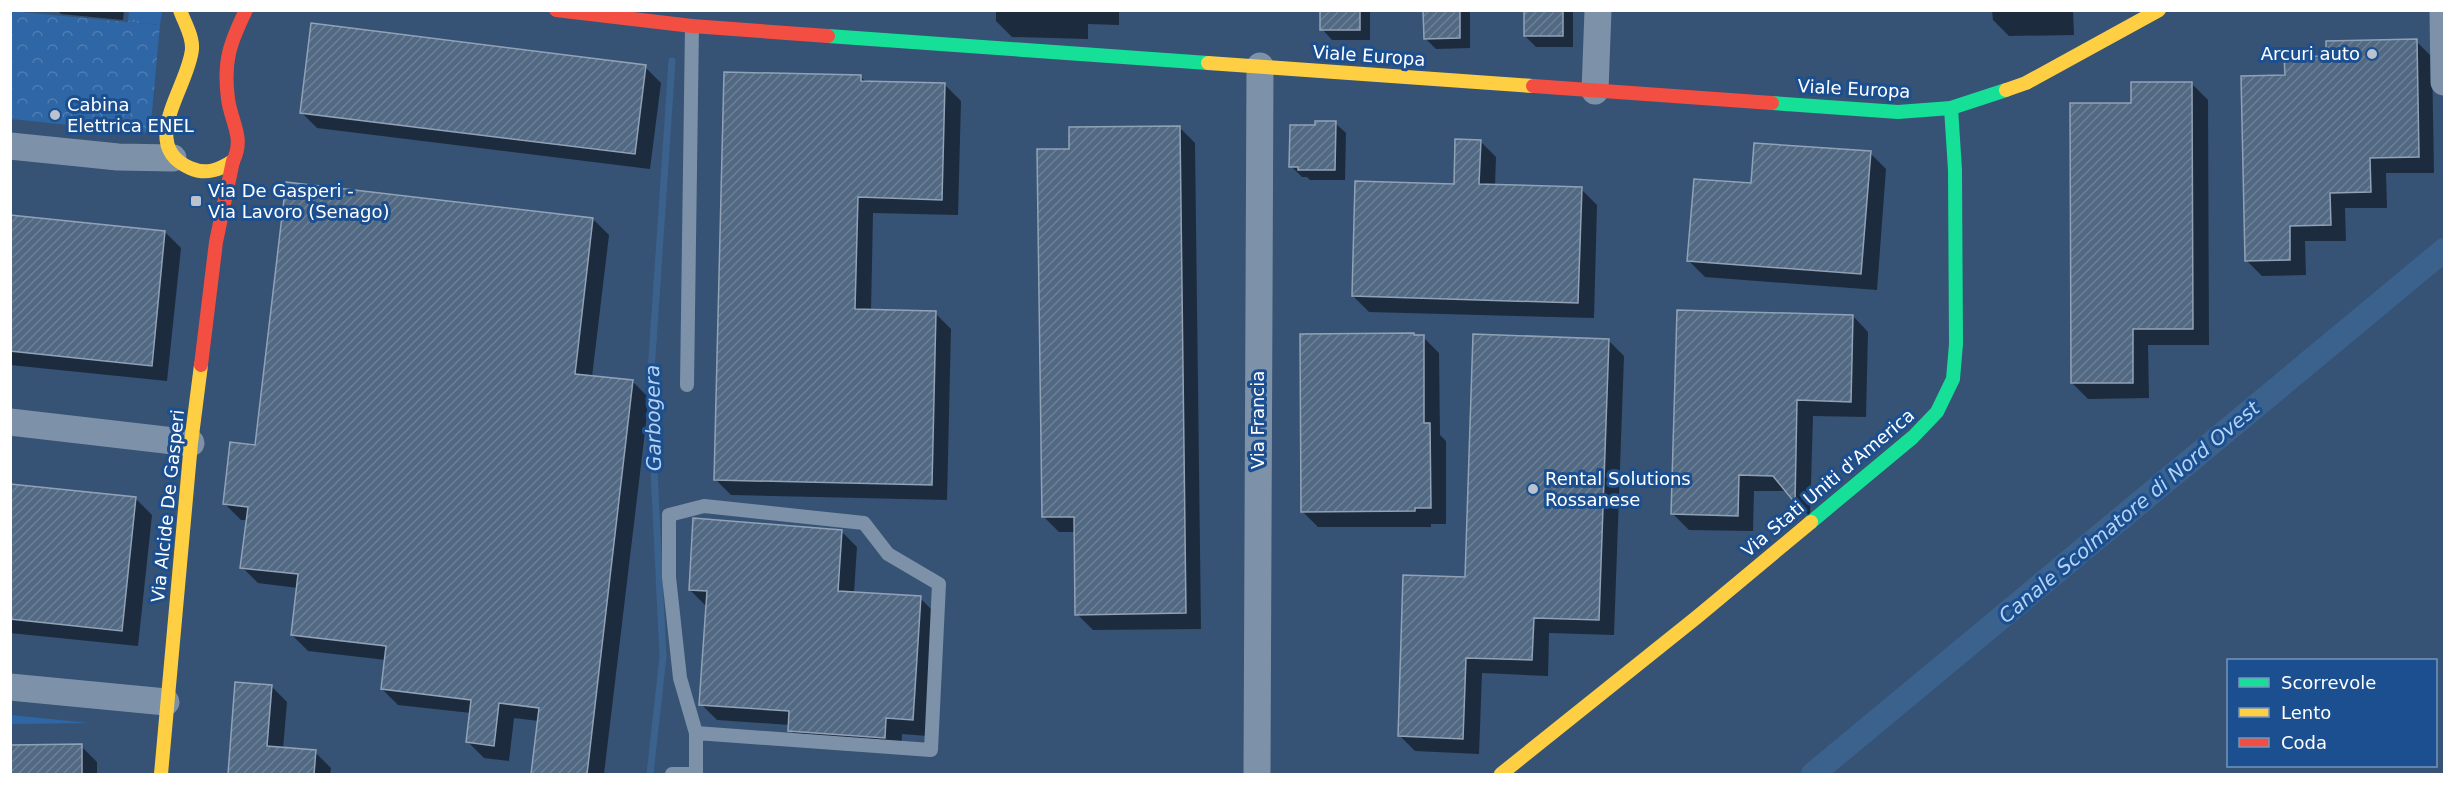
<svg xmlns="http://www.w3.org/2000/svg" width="2455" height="785" font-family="'DejaVu Sans',sans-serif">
  <defs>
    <pattern id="grass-tufts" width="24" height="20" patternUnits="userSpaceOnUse" patternTransform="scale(1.5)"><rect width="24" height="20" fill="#2f66a5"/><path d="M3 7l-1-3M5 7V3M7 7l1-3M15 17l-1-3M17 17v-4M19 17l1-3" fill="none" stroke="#4e7db2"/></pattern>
    <pattern id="park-crowns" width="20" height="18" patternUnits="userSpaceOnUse" patternTransform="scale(1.5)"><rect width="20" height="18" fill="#2f66a5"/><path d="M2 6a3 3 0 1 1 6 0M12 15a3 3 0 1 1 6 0" fill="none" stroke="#4e7db2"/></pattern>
    <pattern id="building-hatch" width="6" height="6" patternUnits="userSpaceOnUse" patternTransform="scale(1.5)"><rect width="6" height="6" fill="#526984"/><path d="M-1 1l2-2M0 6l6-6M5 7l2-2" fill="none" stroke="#6c8096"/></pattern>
  </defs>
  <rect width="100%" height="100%" fill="#365274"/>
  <g fill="url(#grass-tufts)">
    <polygon points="129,11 162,11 160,25 128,22"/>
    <polygon points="11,715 89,723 11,724"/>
  </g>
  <polygon fill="url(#park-crowns)" points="10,11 160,25 150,133 11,119"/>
  <g fill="#0007">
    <polygon points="57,10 124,10 123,20 61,14"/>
    <polygon points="996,10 1119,10 1119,25 1088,24 1088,39 1012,37 996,21"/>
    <polygon points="1321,10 1370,10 1370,40 1332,40 1322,29"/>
    <polygon points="1425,10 1470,10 1470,48 1436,49 1425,38"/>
    <polygon points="1525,10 1573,10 1573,47 1536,47 1525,36"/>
    <polygon points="1992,10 2073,10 2074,35 2009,36 1993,20"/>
    <polygon points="2416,41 2432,57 2434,173 2386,173 2387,208 2345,208 2346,241 2305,241 2306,275 2262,276 2246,260 2286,77 2328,58"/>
    <polygon points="645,67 661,83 650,169 317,128 301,112"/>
    <polygon points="860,76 867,83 945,85 961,101 958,215 873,213 871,311 935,313 951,329 947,500 731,495 715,479"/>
    <polygon points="2192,84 2208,100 2209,345 2148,345 2149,398 2088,399 2072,383 2133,104"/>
    <polygon points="1335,123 1346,133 1345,180 1310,180 1307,177 1302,177 1291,166 1316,127"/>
    <polygon points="1179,127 1195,143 1201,629 1093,630 1077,614 1075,532 1059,532 1043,516 1071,151"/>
    <polygon points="1480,141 1496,157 1495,186 1581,189 1597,205 1594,318 1369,312 1353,296 1456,185"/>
    <polygon points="1870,153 1886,169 1877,290 1705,277 1689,261"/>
    <polygon points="10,217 165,232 181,248 167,381 10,365"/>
    <polygon points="593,219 609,235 592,377 633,382 649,398 604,774 533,774 539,721 514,718 509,761 484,758 468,742 471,713 398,705 382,689 386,660 308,651 292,635 298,588 258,583 242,567 248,520 241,520 225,504 256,447"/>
    <polygon points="1853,316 1868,332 1866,417 1813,416 1810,517 1787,491 1754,491 1753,531 1689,530 1673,514"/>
    <polygon points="1414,335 1423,337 1439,353 1440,435 1446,441 1446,524 1431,524 1431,527 1318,527 1302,511"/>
    <polygon points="1608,340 1624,356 1614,635 1549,633 1548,676 1482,673 1479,754 1415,751 1399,735 1467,579"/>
    <polygon points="10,486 136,499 152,515 138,646 10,633"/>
    <polygon points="841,531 857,547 854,593 920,598 936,614 928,736 902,734 901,753 806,746 790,730 790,725 717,720 701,704 706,606 690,590"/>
    <polygon points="236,684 271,686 287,702 283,749 315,752 331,768 330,774 230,774"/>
    <polygon points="10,746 81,746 97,762 97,774 10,774"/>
  </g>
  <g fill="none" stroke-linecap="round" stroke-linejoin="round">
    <polyline stroke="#3b618d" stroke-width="7" points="650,774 663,657 650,387 672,61"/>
    <polyline stroke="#3b618d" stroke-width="24" points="1813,774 2444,250"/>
  </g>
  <g fill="url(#building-hatch)" stroke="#92a2b6" stroke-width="1.5">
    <rect x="1320" y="10" width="40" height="20"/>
    <polygon points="1423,10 1460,10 1460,38 1424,39"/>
    <rect x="1524" y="10" width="39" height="26"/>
    <polygon points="311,23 646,65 635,154 300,113"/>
    <polygon points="2417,39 2419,157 2370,158 2371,192 2330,193 2331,225 2290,226 2290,260 2245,261 2241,76 2285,75 2284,57 2326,56 2326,41"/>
    <polygon points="724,72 861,75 861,81 945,83 942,200 858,197 855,309 936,311 932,485 714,480"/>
    <polygon points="2131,82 2192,82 2193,329 2133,329 2133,383 2071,383 2070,103 2131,103"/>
    <polygon points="1315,121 1336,121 1335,170 1298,170 1298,167 1289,167 1290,125 1315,125"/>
    <polygon points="1180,126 1186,613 1075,615 1074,517 1042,517 1037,149 1069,149 1069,127"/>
    <polygon points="1455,139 1481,140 1479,184 1582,187 1578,303 1352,296 1355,181 1454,184"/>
    <polygon points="1754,143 1871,151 1861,274 1687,261 1694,179 1751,183"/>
    <polygon points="286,182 593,218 575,374 633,380 587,774 531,774 539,708 499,703 494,746 466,742 471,700 381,689 386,646 291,635 298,574 240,568 248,507 223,504 230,442 255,445"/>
    <polygon points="10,215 165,231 152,366 10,351"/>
    <polygon points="1677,310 1853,315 1851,402 1797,400 1795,503 1773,476 1739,475 1738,516 1671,514"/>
    <polygon points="1414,333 1414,335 1424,335 1424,423 1430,423 1431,508 1415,508 1415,511 1301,512 1300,334"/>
    <polygon points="1473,334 1609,339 1599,620 1534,618 1532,660 1466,658 1463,739 1398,736 1403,575 1465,577"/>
    <polygon points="10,484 136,497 122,631 10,619"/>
    <polygon points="693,518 842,530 838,591 921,596 913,720 886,718 885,738 788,731 789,711 699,705 707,591 689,590"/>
    <polygon points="235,682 272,685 267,746 316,750 314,774 228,774"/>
    <polygon points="82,744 82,774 10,774 10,745"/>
  </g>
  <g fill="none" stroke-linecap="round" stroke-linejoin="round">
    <g stroke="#7d92a8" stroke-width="14">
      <polyline points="687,385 692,26"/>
      <polyline points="696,733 680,678 669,577 669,515 704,506 864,523 888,554 939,584 931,750 696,733 696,774"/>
      <polyline points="672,774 693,774"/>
    </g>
    <g stroke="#7d92a8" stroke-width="27">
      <polyline points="2443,10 2444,82"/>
      <polyline points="1595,91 1598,10"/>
      <polyline points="10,146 118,157 173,158"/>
      <polyline points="10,422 191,443"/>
      <polyline points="10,687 166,702"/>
      <polyline points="1257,774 1260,66"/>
    </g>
    <g stroke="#16e098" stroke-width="14">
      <polyline points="828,36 1208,63"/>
      <polyline points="1772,103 1898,112 1951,108 2006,90"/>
      <polyline points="1811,522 1913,437 1937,412 1953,379 1956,344 1955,170 1951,108"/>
    </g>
    <g stroke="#ffcf43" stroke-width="14">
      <path d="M180,10C184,22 193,36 192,49C189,86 137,145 190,168C206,175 219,170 233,161"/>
      <polyline points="1208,63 1533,86"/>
      <polyline points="2006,90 2026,83 2159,10"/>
      <polyline points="161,774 191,443 201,365"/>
      <polyline points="1501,774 1697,617 1811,522"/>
    </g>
    <g stroke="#f24e42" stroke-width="14">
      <polyline points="556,10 692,26 828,36"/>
      <polyline points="1533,86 1772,103"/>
      <path d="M201,365L216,242L233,161C245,138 231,122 228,99C223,61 230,43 246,10"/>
    </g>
  </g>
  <g fill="#b9c2ce" stroke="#1b4f8f" stroke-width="2">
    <circle cx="2372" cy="54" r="6"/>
    <circle cx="55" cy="115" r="6"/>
    <rect x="190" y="195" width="12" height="12" rx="3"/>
    <circle cx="1533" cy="489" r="6"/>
  </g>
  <g text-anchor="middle" stroke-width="6" stroke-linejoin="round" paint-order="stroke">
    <g font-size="18" fill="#fff" stroke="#1b4f8f" text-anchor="start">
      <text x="2360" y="60" text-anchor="end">Arcuri auto</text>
      <text x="67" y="111">Cabina<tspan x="67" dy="21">Elettrica ENEL</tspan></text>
      <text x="208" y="197">Via De Gasperi -<tspan x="208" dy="21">Via Lavoro (Senago)</tspan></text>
      <text x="1545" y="485">Rental Solutions<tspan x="1545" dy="21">Rossanese</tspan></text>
    </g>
    <g font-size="18" fill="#fff" stroke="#1b4f8f">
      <text transform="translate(1369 56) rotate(4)" y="6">Viale Europa</text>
      <text transform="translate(1854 89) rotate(3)" y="6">Viale Europa</text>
      <text transform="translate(1258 420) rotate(-90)" y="6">Via Francia</text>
      <text transform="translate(1828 483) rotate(-40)" y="6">Via Stati Uniti d'America</text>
      <text transform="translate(168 506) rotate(-84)" y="6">Via Alcide De Gasperi</text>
    </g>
    <g font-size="20" font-style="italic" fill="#b5d3f5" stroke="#1b4f8f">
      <text transform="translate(653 418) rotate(-91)" y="7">Garbogera</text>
      <text transform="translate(2129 512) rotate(-40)" y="7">Canale Scolmatore di Nord Ovest</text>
    </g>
  </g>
  <rect width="2455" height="785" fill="none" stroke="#ffffff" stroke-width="24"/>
  <rect x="2227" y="659" width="210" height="108" fill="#1b4f8f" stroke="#7695bc" stroke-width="1.5"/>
  <rect x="2239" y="678" width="30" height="9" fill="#16e098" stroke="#7695bc" stroke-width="1.5"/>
  <text x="2281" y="689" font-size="18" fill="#ffffff">Scorrevole</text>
  <rect x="2239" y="708" width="30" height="9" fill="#ffcf43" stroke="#7695bc" stroke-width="1.5"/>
  <text x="2281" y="719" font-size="18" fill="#ffffff">Lento</text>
  <rect x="2239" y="738" width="30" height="9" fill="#f24e42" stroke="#7695bc" stroke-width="1.5"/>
  <text x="2281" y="749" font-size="18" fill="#ffffff">Coda</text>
</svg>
